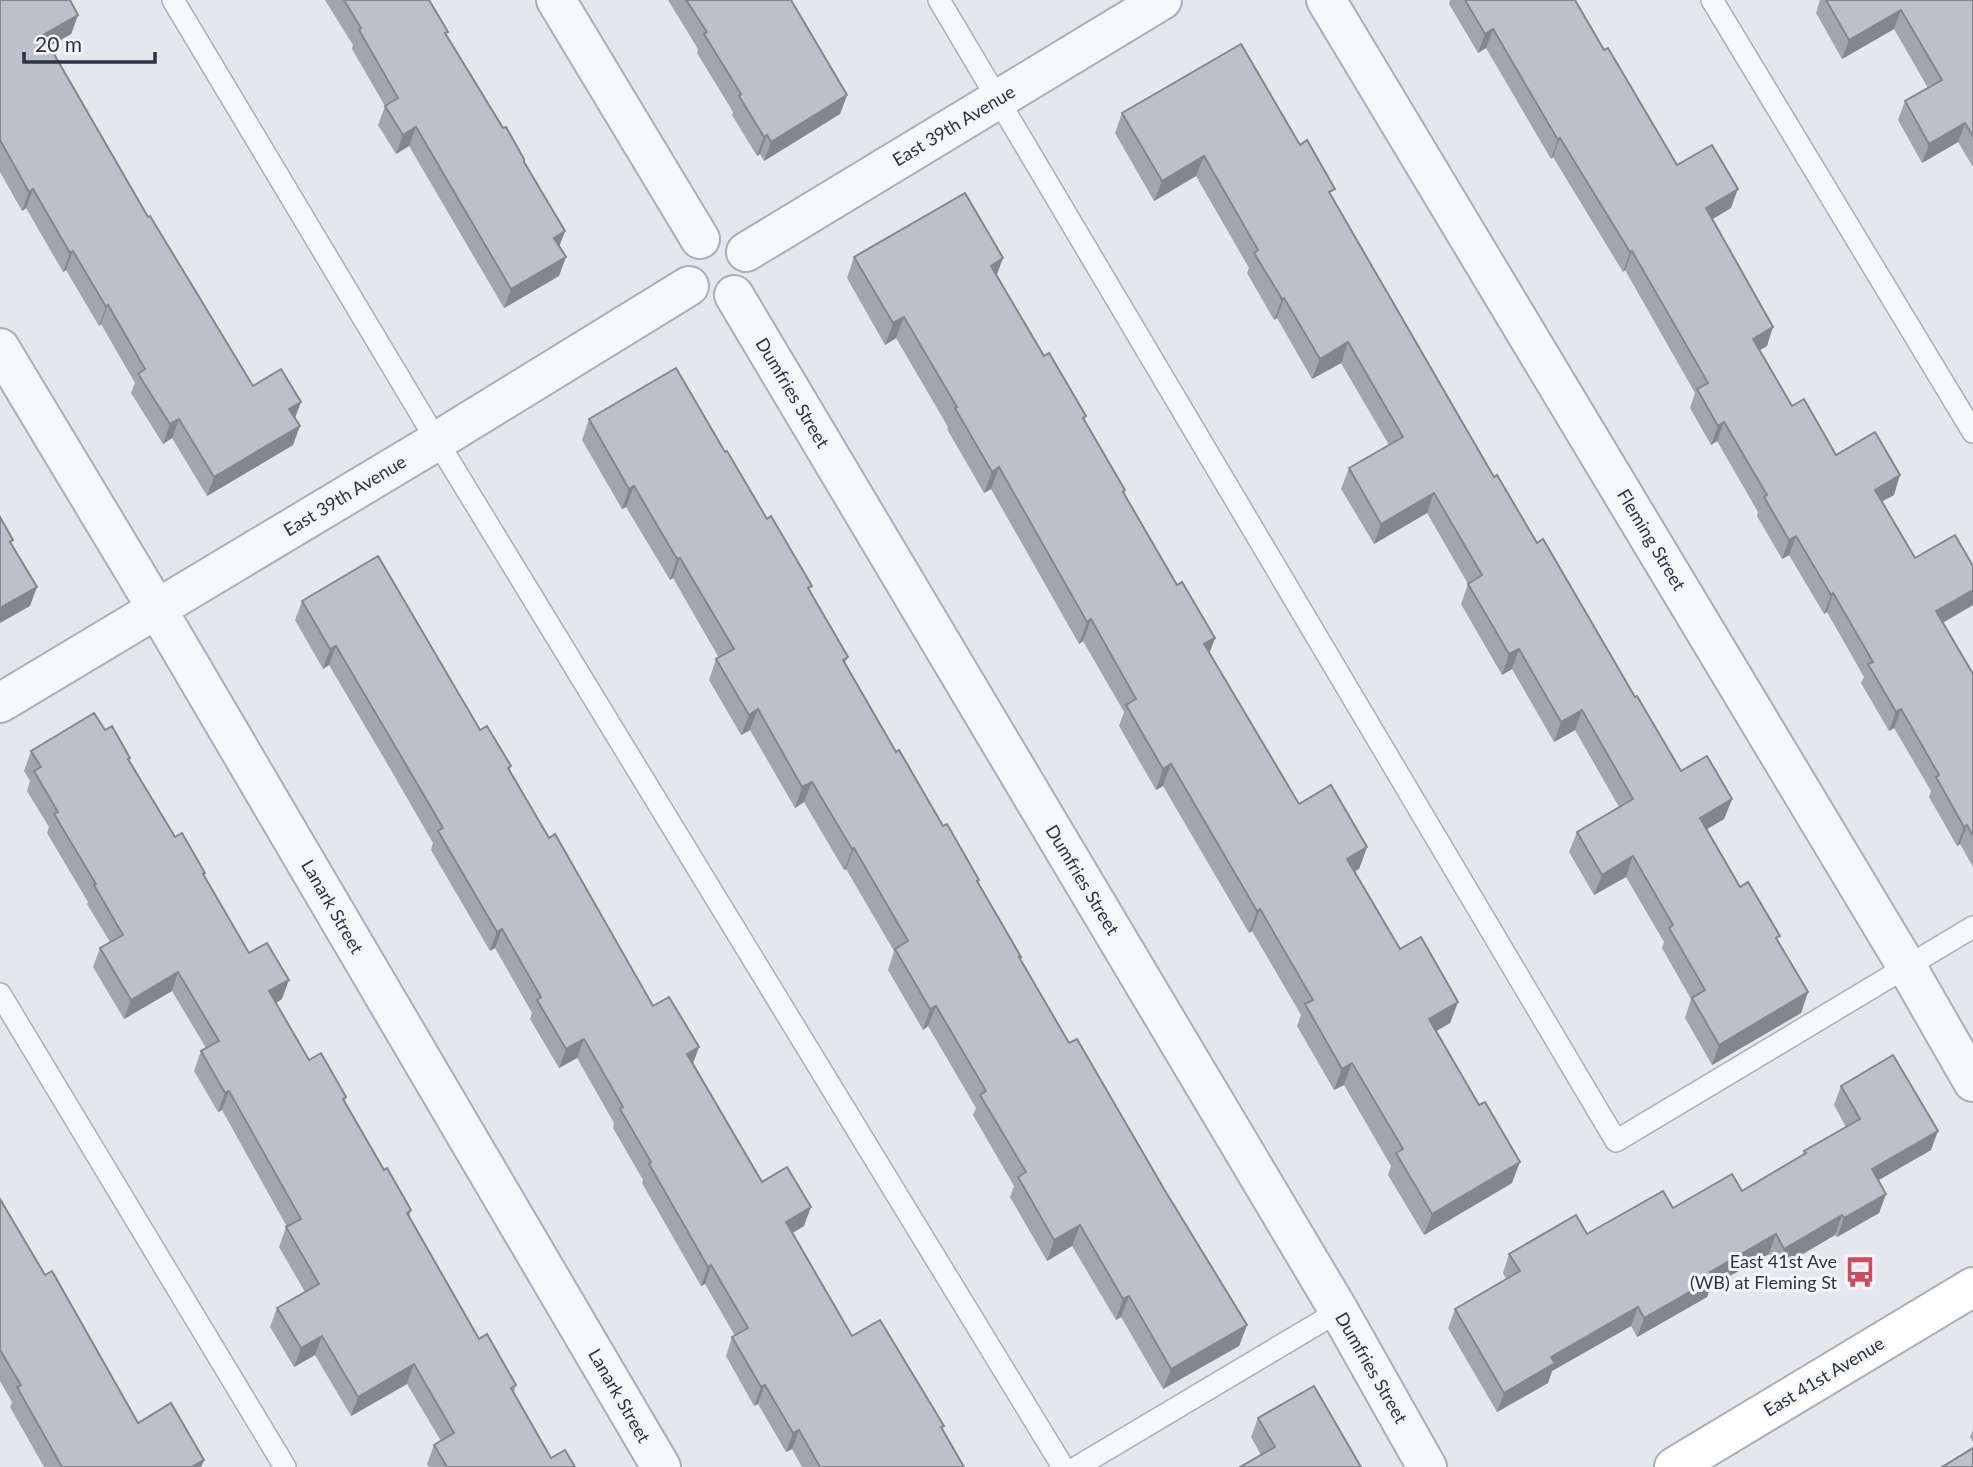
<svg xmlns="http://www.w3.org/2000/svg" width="1973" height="1467" font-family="Lato,sans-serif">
  <rect width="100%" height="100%" fill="#e4e7ec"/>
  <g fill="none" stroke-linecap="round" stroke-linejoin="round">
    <defs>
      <g id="service">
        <polyline points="173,0 437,441 1063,1467"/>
        <polyline points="939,0 1616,1141 1973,927"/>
        <polyline points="1712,0 1973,432"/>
        <polyline points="0,994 285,1467"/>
        <polyline points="1077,1467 1339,1311"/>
      </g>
      <g id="minor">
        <polyline points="556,0 700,239"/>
        <polyline points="1326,0 1907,967 1973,1082"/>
        <polyline points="746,252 1162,0"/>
        <polyline points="734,295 1339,1311 1427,1467"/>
        <polyline points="0,348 157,609 661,1467"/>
        <polyline points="0,703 437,441 689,286"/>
      </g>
      <polyline id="secondary" points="1674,1467 1973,1287"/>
    </defs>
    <use href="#service" stroke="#a9aeb7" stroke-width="24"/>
    <use href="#minor" stroke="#a9aeb7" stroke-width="42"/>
    <use href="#secondary" stroke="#a9aeb7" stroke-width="42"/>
    <use href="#service" stroke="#f7f8fa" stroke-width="21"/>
    <use href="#minor" stroke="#f7f8fa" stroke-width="38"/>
    <use href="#secondary" stroke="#fff" stroke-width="38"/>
  </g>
  <g fill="#a1a5ae">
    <polygon points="0,0 71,3 78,15 71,34 50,46 148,217 253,386 295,418 293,445 207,496 172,438 163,444 131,393 135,383 101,324 99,326 66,270 63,272 26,208 22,211 0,172"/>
    <polygon points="325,0 429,0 447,36 524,162 565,231 559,246 559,276 504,308 409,146 396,154 378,125 385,106 352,49 353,45"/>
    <polygon points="668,0 791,0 847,95 840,114 764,161 760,154 757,156 732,115 733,112 697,53 698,49"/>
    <polygon points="1450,0 1575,0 1604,50 1677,165 1731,208 1713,219 1767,346 1759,351 1792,406 1836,455 1894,495 1882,501 1915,558 1973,566 1973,605 1943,623 1973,674 1973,867 1960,844 1957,846 1929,797 1931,791 1894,728 1889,731 1861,683 1864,677 1827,612 1824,614 1789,555 1782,559 1757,516 1758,512 1717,441 1711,445 1690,408 1695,393 1625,270 1623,272 1553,157 1551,159 1486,48 1478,53 1449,4"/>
    <polygon points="1820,0 1973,0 1973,167 1958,142 1922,163 1898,120 1905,101 1928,88 1894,29 1842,59 1816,13"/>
    <polygon points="1122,113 1300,145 1332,197 1494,477 1681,771 1732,799 1724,819 1707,829 1740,887 1778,941 1808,992 1801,1013 1712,1065 1685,1018 1691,999 1662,948 1664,942 1626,877 1594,895 1569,852 1577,832 1619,807 1575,730 1554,742 1512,669 1502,675 1461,604 1468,584 1427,513 1374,544 1341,489 1349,468 1389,445 1341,363 1312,379 1277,318 1274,320 1247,273 1249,268 1196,176 1154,201 1115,133"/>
    <polygon points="854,257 997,276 1044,356 1086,416 1085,420 1125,490 1124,494 1210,653 1299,804 1367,847 1359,869 1355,871 1400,949 1458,1002 1450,1023 1436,1031 1512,1183 1424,1235 1388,1175 1391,1166 1344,1085 1334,1090 1297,1026 1301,1015 1252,931 1249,933 1163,786 1156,790 1119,726 1124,712 1083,641 1079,644 991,489 984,493 947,429 948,427 896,338 885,345 847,278"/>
    <polygon points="589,419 725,452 810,591 848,657 845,663 896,752 978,883 1020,959 1069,1043 1164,1189 1247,1325 1239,1346 1163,1389 1121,1317 1116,1320 1072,1246 1047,1261 1010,1197 1014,1186 973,1115 976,1108 928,1026 923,1030 888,970 894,951 846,869 844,870 804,802 795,808 750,730 741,735 709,680 716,659 719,658 673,578 670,580 626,507 622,509 582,440"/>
    <polygon points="302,601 480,730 511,766 510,770 549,838 653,1006 699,1047 693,1063 762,1182 804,1226 792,1233 852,1336 942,1429 964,1467 802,1467 792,1449 786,1452 758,1404 754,1406 726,1356 732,1337 735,1336 705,1284 701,1286 642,1183 643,1180 613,1128 614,1123 577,1058 559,1068 530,1019 532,1013 495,948 490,951 431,850 433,843 388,765 329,665 323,669 295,620"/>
    <polygon points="105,730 130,758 129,761 175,837 204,876 249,953 282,999 276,1003 309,1060 346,1097 345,1102 384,1170 411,1210 409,1217 479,1339 516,1385 514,1393 551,1458 575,1467 429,1467 427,1464 434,1445 441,1441 407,1384 351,1416 315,1355 294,1367 270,1327 277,1308 305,1292 279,1247 286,1227 287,1227 222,1110 218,1112 194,1071 201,1051 206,1048 172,991 124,1019 93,967 100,948 110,942 87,904 88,902 47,833 49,827 27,791 30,781 24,771 31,751"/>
    <polygon points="1841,1086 1931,1150 1878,1180 1886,1194 1879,1213 1837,1237 1835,1235 1777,1269 1769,1254 1710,1287 1707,1297 1637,1337 1631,1326 1552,1371 1548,1383 1497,1412 1448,1328 1455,1309 1506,1279 1503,1273 1509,1254 1587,1234 1673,1208 1742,1191 1803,1155 1804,1151 1846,1127 1834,1105"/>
    <polygon points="0,1199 45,1275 138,1423 204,1460 201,1467 44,1467 10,1407 12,1402 0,1381"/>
    <polygon points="1258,1418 1361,1467 1261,1455 1251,1437"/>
    <polygon points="1973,1430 1973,1442 1970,1437"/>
  </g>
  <g fill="#83868d">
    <polygon points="1901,10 1894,29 1842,59 1849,40"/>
    <polygon points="78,15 71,34 36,54 43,35"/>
    <polygon points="1493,29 1486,48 1478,53 1485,34"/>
    <polygon points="847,95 840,114 764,161 771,142"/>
    <polygon points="1965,123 1958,142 1922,163 1929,144"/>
    <polygon points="416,127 409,146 396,154 403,135"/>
    <polygon points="767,135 760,154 757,156 764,137"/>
    <polygon points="1560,138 1553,157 1551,159 1558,140"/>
    <polygon points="1204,156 1196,176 1154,201 1162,181"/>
    <polygon points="33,189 26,208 22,211 29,192"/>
    <polygon points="1738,189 1731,208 1699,227 1706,208"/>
    <polygon points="565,231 558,250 554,238"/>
    <polygon points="73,251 66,270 63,272 70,253"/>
    <polygon points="1632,251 1625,270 1623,272 1630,252"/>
    <polygon points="566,257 559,276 504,308 511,289"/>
    <polygon points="1003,258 995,280 991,266"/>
    <polygon points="1284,298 1277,318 1274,320 1282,299"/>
    <polygon points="108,305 101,324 99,326 106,307"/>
    <polygon points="904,317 896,338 885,345 893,323"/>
    <polygon points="1773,327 1767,346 1746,358 1753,339"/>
    <polygon points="1348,342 1341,363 1312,379 1320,359"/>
    <polygon points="301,402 294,421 289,409"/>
    <polygon points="179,419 172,438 163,444 170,424"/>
    <polygon points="1724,422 1717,441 1711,445 1718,426"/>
    <polygon points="300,426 293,445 207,496 214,477"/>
    <polygon points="999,467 991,489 984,493 992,472"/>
    <polygon points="1900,475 1894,495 1868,509 1875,490"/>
    <polygon points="634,486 626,507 622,509 629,489"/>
    <polygon points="1434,493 1427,513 1374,544 1381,524"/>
    <polygon points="1796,536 1789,555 1782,559 1789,540"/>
    <polygon points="680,558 673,578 670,580 677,559"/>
    <polygon points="37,587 30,606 0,623 0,608"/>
    <polygon points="1973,590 1973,605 1929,630 1936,611"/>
    <polygon points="1833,593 1827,612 1824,614 1831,595"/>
    <polygon points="1091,619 1083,641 1079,644 1087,622"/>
    <polygon points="1215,638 1207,660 1204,644"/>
    <polygon points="336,646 329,665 323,669 330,649"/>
    <polygon points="1519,649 1512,669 1502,675 1509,654"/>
    <polygon points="758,709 750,730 741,735 749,715"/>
    <polygon points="1901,709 1894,728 1889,731 1896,712"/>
    <polygon points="1582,710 1575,730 1554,742 1561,722"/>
    <polygon points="1171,764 1163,786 1156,790 1163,769"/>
    <polygon points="812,782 804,802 795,808 802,787"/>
    <polygon points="1732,799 1724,819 1692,838 1700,818"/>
    <polygon points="1967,825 1960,844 1957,846 1964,827"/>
    <polygon points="1367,847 1359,869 1339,880 1347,859"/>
    <polygon points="854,848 846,869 844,870 852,849"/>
    <polygon points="1633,856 1626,877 1594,895 1602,875"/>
    <polygon points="1260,909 1252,931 1249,933 1257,911"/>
    <polygon points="502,929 495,948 490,951 497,932"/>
    <polygon points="178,972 172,991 124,1019 131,1000"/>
    <polygon points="289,980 282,999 262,1011 269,991"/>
    <polygon points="1808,992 1801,1013 1712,1065 1719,1045"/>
    <polygon points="1458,1002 1450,1023 1421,1040 1429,1019"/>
    <polygon points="936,1006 928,1026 923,1030 930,1009"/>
    <polygon points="584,1039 577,1058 559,1068 566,1049"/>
    <polygon points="699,1047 692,1066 687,1054"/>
    <polygon points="1352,1063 1344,1085 1334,1090 1342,1069"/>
    <polygon points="229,1091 222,1110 218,1112 225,1093"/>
    <polygon points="1938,1131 1931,1150 1865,1188 1872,1169"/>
    <polygon points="1520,1162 1512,1183 1424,1235 1432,1214"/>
    <polygon points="1886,1194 1879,1213 1837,1237 1844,1218"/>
    <polygon points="811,1207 804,1226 779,1241 786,1222"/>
    <polygon points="1842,1215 1835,1235 1777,1269 1784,1249"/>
    <polygon points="1080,1225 1072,1246 1047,1261 1054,1240"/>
    <polygon points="1776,1234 1769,1254 1710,1287 1707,1297 1637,1337 1644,1318 1710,1272"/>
    <polygon points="711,1265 705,1284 701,1286 708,1267"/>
    <polygon points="1129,1296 1121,1317 1116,1320 1123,1299"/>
    <polygon points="1638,1307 1631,1326 1552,1371 1548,1383 1497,1412 1504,1393 1551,1357"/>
    <polygon points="1247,1325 1239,1346 1163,1389 1171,1369"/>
    <polygon points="322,1336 315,1355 294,1367 301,1348"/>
    <polygon points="414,1364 407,1384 351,1416 358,1397"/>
    <polygon points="765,1385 758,1404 754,1406 761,1387"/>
    <polygon points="799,1430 792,1449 786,1452 793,1433"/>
    <polygon points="204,1460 201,1467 192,1467"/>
  </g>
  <g fill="#bbc0ca" stroke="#83868d" stroke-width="2">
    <polygon points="0,0 70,0 78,15 43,35 148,217 150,216 253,386 281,369 301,402 289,409 300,426 214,477 179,419 170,424 138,374 145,369 108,305 106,307 73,251 70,253 33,189 29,192 0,140"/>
    <polygon points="344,0 429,0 448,32 445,33 503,128 506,127 524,159 524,162 565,231 554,238 566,257 511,289 416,127 403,135 385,106 398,98 359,30 361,28"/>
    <polygon points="686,0 791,0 847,95 771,142 767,135 764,137 739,96 741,94 704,34 707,32"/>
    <polygon points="1465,0 1575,0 1604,50 1608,48 1677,165 1712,145 1738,189 1706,208 1773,327 1753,339 1792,406 1804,399 1836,455 1875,432 1900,475 1875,490 1915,558 1955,535 1973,566 1973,590 1936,611 1973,674 1973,836 1967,825 1964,827 1936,777 1939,775 1901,709 1896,712 1868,664 1873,662 1833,593 1831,595 1796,536 1789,540 1764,497 1767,495 1724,422 1718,426 1697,389 1708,383 1632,251 1630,252 1560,138 1558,140 1493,29 1485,34"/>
    <polygon points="1826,0 1973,0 1973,136 1965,123 1929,144 1905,101 1942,80 1901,10 1849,40"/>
    <polygon points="1241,44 1300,145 1307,140 1335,189 1329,192 1494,477 1497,475 1537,543 1543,539 1635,697 1637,696 1681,771 1707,756 1732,799 1700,818 1740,887 1748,882 1780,936 1776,938 1808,992 1719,1045 1692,998 1705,990 1669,928 1673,925 1633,856 1602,875 1577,832 1633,799 1582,710 1561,722 1519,649 1509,654 1468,584 1482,575 1434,493 1381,524 1349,468 1403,437 1348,342 1320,359 1284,298 1282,299 1254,253 1258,250 1204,156 1162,181 1122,113"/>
    <polygon points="965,193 1003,258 991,266 1044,356 1049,353 1086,416 1083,418 1125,490 1123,492 1177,585 1182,582 1215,638 1204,644 1299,804 1331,785 1367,847 1347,859 1400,949 1421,937 1458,1002 1429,1019 1479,1105 1485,1102 1520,1162 1432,1214 1396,1153 1403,1149 1352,1063 1342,1069 1305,1004 1313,1000 1260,909 1257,911 1171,764 1163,769 1126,705 1136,699 1091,619 1087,622 999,467 992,472 955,408 957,407 904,317 893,323 854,257"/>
    <polygon points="676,368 725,452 727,451 767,519 771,516 812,586 808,588 848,657 843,660 896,752 899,750 943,826 947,824 979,880 977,881 1021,957 1019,957 1069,1043 1077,1039 1164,1189 1247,1325 1171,1369 1129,1296 1123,1299 1080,1225 1054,1240 1018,1177 1026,1172 980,1095 986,1091 936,1006 930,1009 895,949 908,941 854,848 852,849 812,782 802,787 758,709 749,715 716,659 734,649 680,558 677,559 634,486 629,489 589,419"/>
    <polygon points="0,517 13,540 10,542 37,587 0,608"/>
    <polygon points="378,556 480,730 487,726 511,766 508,768 549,838 555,834 653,1006 669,997 699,1047 687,1054 762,1182 787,1167 811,1207 786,1222 852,1336 880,1320 944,1426 941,1427 964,1467 820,1467 799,1430 793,1433 765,1385 761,1387 732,1337 748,1328 711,1265 708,1267 649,1164 651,1162 620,1109 623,1107 584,1039 566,1049 537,1000 541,997 502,929 497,932 438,831 443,828 395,746 336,646 330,649 302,601"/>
    <polygon points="94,713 105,730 112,726 130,758 128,759 175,837 182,833 205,873 203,874 249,953 267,943 289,980 269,991 309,1060 321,1053 346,1097 343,1099 384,1170 387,1168 411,1210 407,1213 479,1339 487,1334 516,1385 511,1388 551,1458 565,1450 575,1467 447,1467 434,1445 454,1433 414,1364 358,1397 322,1336 301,1348 277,1308 319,1284 286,1227 301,1219 229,1091 225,1093 201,1051 219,1041 178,972 131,1000 100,948 123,935 94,885 96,884 54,814 58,812 34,771 41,767 31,751"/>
    <polygon points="1893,1055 1938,1131 1872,1169 1886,1194 1844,1218 1842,1215 1784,1249 1776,1234 1710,1272 1714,1278 1644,1318 1638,1307 1551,1357 1555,1363 1504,1393 1455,1309 1520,1271 1509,1254 1576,1215 1587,1234 1663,1191 1673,1208 1732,1174 1742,1191 1806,1153 1804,1151 1860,1119 1841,1086"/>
    <polygon points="0,1199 45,1275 52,1271 138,1423 171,1403 204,1460 193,1466 193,1467 62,1467 17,1387 21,1385 0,1350"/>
    <polygon points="1314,1386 1361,1467 1240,1467 1275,1447 1258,1418"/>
    <polygon points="1973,1448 1973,1467 1942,1467"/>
  </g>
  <defs>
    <symbol id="bus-bare" viewBox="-9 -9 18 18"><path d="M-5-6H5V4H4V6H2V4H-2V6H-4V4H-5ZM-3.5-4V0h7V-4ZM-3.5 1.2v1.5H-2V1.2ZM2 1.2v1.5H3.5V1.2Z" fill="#d1495b" stroke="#f4f6f9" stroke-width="2.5" paint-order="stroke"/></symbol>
  </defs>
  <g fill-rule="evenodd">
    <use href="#bus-bare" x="1838" y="1250" width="44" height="44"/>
  </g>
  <g text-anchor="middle" stroke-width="6" stroke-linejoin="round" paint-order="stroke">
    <g font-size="18" fill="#2b3445" stroke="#f4f6f9">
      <text transform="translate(954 126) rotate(-31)" y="6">East 39th Avenue</text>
      <text transform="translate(792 393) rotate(59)" y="6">Dumfries Street</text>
      <text transform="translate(345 496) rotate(-31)" y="6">East 39th Avenue</text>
      <text transform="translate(1651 540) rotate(59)" y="6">Fleming Street</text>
      <text transform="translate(1082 880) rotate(59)" y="6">Dumfries Street</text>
      <text transform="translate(332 907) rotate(60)" y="6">Lanark Street</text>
      <text transform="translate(1371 1368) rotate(60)" y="6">Dumfries Street</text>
      <text transform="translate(1824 1377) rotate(-31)" y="6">East 41st Avenue</text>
      <text transform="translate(619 1396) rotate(60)" y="6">Lanark Street</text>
    </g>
    <g font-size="18" fill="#2b3445" stroke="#f4f6f9" text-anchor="end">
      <text x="1837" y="1268">East 41st Ave<tspan x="1837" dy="21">(WB) at Fleming St</tspan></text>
    </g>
  </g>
  <path d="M24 52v10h131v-10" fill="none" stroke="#2b3445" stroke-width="3.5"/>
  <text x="35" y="52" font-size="21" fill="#2b3445" stroke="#f4f6f9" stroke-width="5" paint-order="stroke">20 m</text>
</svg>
